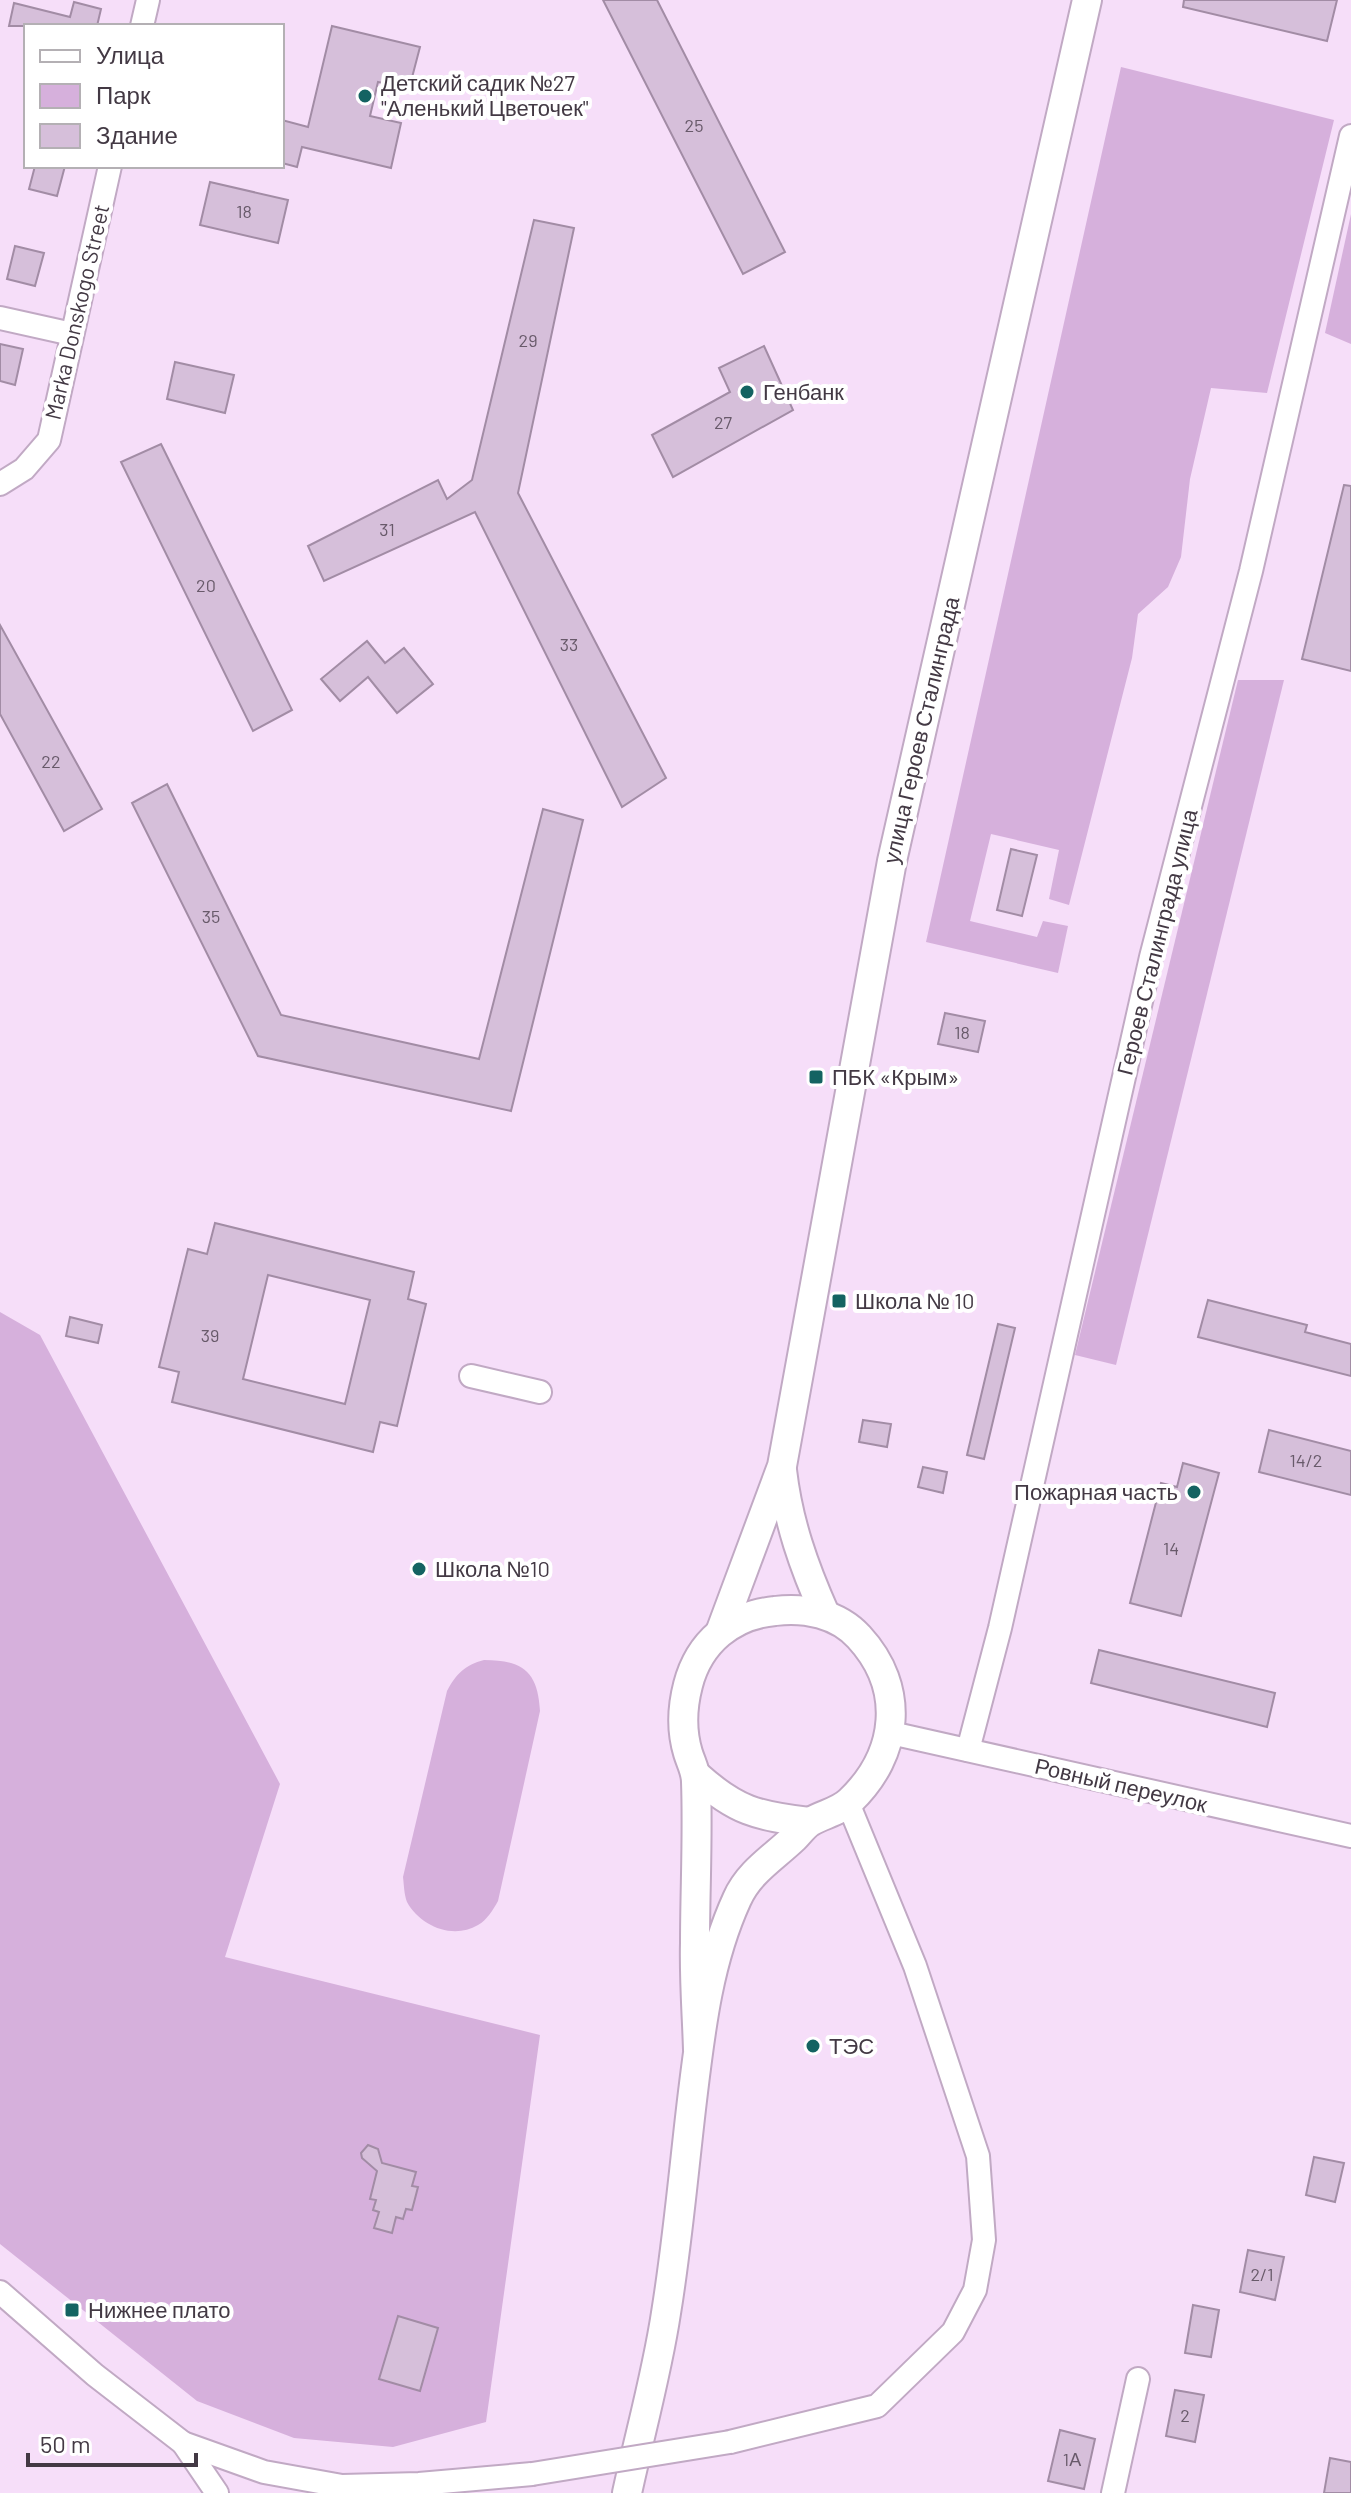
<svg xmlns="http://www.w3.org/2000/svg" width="1351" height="2493" font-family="Barlow,sans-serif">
  <rect width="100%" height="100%" fill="#f6def9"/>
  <g fill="#d6b0dc">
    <polygon points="1121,67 1334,120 1267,393 1211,388 1190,479 1181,557 1168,587 1138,614 1132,658 1069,905 1049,899 1059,850 991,834 970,921 1037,937 1043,921 1068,926 1058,973 926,942"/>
    <polygon points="1351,214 1351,344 1325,333"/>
    <polygon points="1238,680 1284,680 1116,1365 1075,1355"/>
    <polygon points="0,1312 40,1335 280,1784 225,1957 540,2035 486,2422 393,2447 294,2438 197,2401 0,2244"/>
    <path d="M484,1660C523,1660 538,1672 540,1711L498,1901C493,1910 487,1920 478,1925C453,1940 420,1926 407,1902C404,1894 404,1885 403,1877L447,1691C456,1674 465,1665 484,1660Z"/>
  </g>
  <g fill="#d6bfda" stroke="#a28ca5" stroke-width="2" fill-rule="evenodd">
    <polygon points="603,0 657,0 785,252 743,274"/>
    <polygon points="1184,0 1337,0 1327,41 1183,7"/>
    <polygon points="74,2 101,9 97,26 9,26 14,3 70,17"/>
    <polygon points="332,26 420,47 409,89 378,82 370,116 401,123 391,168 302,147 297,167 282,163 282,120 308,127"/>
    <polygon points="35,166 65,166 57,196 29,189"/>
    <polygon points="210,182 288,200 278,243 200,225"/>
    <polygon points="534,220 574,228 518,493 666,778 622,807 475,512 324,581 308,546 438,480 447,499 472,480"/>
    <polygon points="15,246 44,253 35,286 7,279"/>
    <polygon points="0,344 23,349 15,385 0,381"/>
    <polygon points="764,346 793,410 673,477 652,435 730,392 719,368"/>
    <polygon points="175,362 234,375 225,413 167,399"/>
    <polygon points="161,444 292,710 253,731 121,462"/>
    <polygon points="1344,485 1351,486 1351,671 1302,659"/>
    <polygon points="0,625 102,809 64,831 0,714"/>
    <polygon points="367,641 385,663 404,648 433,684 397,713 368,677 340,701 321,679"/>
    <polygon points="167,784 281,1015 479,1059 543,809 583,820 511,1111 258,1056 132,803"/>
    <polygon points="1011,849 1037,855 1022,916 997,910"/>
    <polygon points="945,1013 985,1021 978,1052 938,1044"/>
    <path d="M215,1223L414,1272L408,1299L426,1304L397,1426L380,1422L373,1452L172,1402L179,1372L159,1367L188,1249L207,1254ZM268,1275L370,1300L345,1404L243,1379Z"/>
    <polygon points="1208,1300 1307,1325 1305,1332 1351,1344 1351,1376 1198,1337"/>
    <polygon points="70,1317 102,1325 98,1343 66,1336"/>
    <polygon points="998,1324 1015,1328 984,1459 967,1455"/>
    <polygon points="863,1420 891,1424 887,1447 859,1442"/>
    <polygon points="1269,1430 1351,1451 1351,1495 1259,1472"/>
    <polygon points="1183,1463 1219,1473 1181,1616 1130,1603 1161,1483 1177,1487"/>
    <polygon points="923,1467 947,1472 943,1493 918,1487"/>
    <polygon points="1099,1650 1275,1693 1267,1727 1091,1683"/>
    <polygon points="368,2145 378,2149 382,2163 416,2172 412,2186 418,2187 412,2210 406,2209 403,2219 396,2217 392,2233 374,2228 379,2212 373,2210 376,2200 370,2199 377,2171 362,2158 361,2153"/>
    <polygon points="1314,2157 1344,2163 1335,2202 1306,2195"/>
    <polygon points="1248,2250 1284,2257 1275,2300 1240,2292"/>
    <polygon points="1193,2305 1219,2310 1211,2357 1185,2353"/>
    <polygon points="398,2316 438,2328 420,2391 379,2379"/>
    <polygon points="1175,2390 1204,2395 1195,2442 1166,2436"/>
    <polygon points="1060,2430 1095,2439 1084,2489 1048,2481"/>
    <polygon points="1330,2458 1351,2462 1351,2493 1324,2493"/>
  </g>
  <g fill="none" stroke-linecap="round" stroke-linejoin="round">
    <defs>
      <g id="minor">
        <polyline points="142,26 148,0"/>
        <polyline points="0,318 72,334"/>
        <polyline points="0,484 24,469 49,440 110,166"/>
        <polyline points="471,1376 540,1392"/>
        <polyline points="891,1733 1351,1836"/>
        <polyline points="968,1750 1000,1628 1151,957 1251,571 1351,136"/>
        <polyline points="0,2292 95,2375 183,2443 264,2472 342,2486 419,2484 532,2474"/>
        <polyline points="730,2442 877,2406 953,2332 975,2290 984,2240 978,2156 915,1966 848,1803"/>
        <polyline points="183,2443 217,2493"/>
        <polyline points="1113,2493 1138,2379"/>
      </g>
      <g id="major">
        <path d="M782,1470C788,1522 804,1567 825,1614"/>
        <polyline points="721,1630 782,1466 892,861 1087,0"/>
        <path d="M696,1775C736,1811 757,1816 809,1822"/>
        <path d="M627,2493C640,2433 657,2373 666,2313C678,2240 684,2166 693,2092C701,2026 709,1960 737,1899C749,1872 773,1858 794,1838C799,1833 804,1826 810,1822C823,1814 839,1812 850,1801C899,1754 906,1688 859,1637C838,1614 805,1607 775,1611C732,1615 699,1642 688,1685C682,1708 681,1730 688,1753C691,1763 696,1771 696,1782C698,1836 695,1889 695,1943C694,1979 697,2015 698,2050"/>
      </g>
    </defs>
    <use href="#minor" stroke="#c1a9c4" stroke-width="26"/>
    <use href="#major" stroke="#c1a9c4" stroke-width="32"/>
    <use href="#minor" stroke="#fff" stroke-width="22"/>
    <use href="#major" stroke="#fff" stroke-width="28"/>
    <defs>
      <polyline id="minor-bridge" points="532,2474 730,2442"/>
    </defs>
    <use href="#minor-bridge" stroke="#c1a9c4" stroke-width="26" stroke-linecap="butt"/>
    <use href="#minor-bridge" stroke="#fff" stroke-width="22"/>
  </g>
  <g fill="#146362" stroke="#fff" stroke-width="3">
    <circle cx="365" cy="96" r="8"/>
    <circle cx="747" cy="392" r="8"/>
    <rect x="808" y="1069" width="16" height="16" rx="4"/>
    <rect x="831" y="1293" width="16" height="16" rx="4"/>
    <circle cx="1194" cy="1492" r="8"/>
    <circle cx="419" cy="1569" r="8"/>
    <circle cx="813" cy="2046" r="8"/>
    <rect x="64" y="2302" width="16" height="16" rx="4"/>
  </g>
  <g text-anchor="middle" stroke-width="8" stroke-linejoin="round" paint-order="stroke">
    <g font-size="18" fill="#685a6a">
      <text x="694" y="132">25</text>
      <text x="244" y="218">18</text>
      <text x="528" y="347">29</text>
      <text x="723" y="429">27</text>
      <text x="387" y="536">31</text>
      <text x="206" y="592">20</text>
      <text x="569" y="651">33</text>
      <text x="51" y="768">22</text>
      <text x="211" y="923">35</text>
      <text x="962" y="1039">18</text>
      <text x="210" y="1342">39</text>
      <text x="1306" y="1467">14/2</text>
      <text x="1171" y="1555">14</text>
      <text x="1262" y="2281">2/1</text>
      <text x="1185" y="2422">2</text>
      <text x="1072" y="2466">1А</text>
    </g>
    <g font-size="22" fill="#433944" stroke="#fff" text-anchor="start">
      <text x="381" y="91">Детский садик №27<tspan x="381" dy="25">"Аленький Цветочек"</tspan></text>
      <text x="763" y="400">Генбанк</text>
      <text x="832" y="1085">ПБК «Крым»</text>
      <text x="855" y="1309">Школа № 10</text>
      <text x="1178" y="1500" text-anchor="end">Пожарная часть</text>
      <text x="435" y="1577">Школа №10</text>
      <text x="829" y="2054">ТЭС</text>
      <text x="88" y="2318">Нижнее плато</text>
    </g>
    <g font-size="22" fill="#433944" stroke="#fff">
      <text transform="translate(77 312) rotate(-77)" y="8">Marka Donskogo Street</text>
      <text transform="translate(921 730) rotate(-77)" y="8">улица Героев Сталинграда</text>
      <text transform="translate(1157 942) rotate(-76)" y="8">Героев Сталинграда улица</text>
      <text transform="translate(1121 1785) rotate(13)" y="8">Ровный переулок</text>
    </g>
  </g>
  <rect x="24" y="24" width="260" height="144" fill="#ffffff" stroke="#b4b0b4" stroke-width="2"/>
  <rect x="40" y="50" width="40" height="12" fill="#ffffff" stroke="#b4b0b4" stroke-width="2"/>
  <text x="96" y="64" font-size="24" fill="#433944">Улица</text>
  <rect x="40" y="84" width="40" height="24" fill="#d6b0dc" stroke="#b4b0b4" stroke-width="2"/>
  <text x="96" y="104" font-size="24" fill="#433944">Парк</text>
  <rect x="40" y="124" width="40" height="24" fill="#d6bfda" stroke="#b4b0b4" stroke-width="2"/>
  <text x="96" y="144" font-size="24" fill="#433944">Здание</text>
  <path d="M28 2453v12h168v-12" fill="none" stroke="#433944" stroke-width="4"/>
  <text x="40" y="2453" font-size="24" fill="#433944" stroke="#ffffff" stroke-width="6" paint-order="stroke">50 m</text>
</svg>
